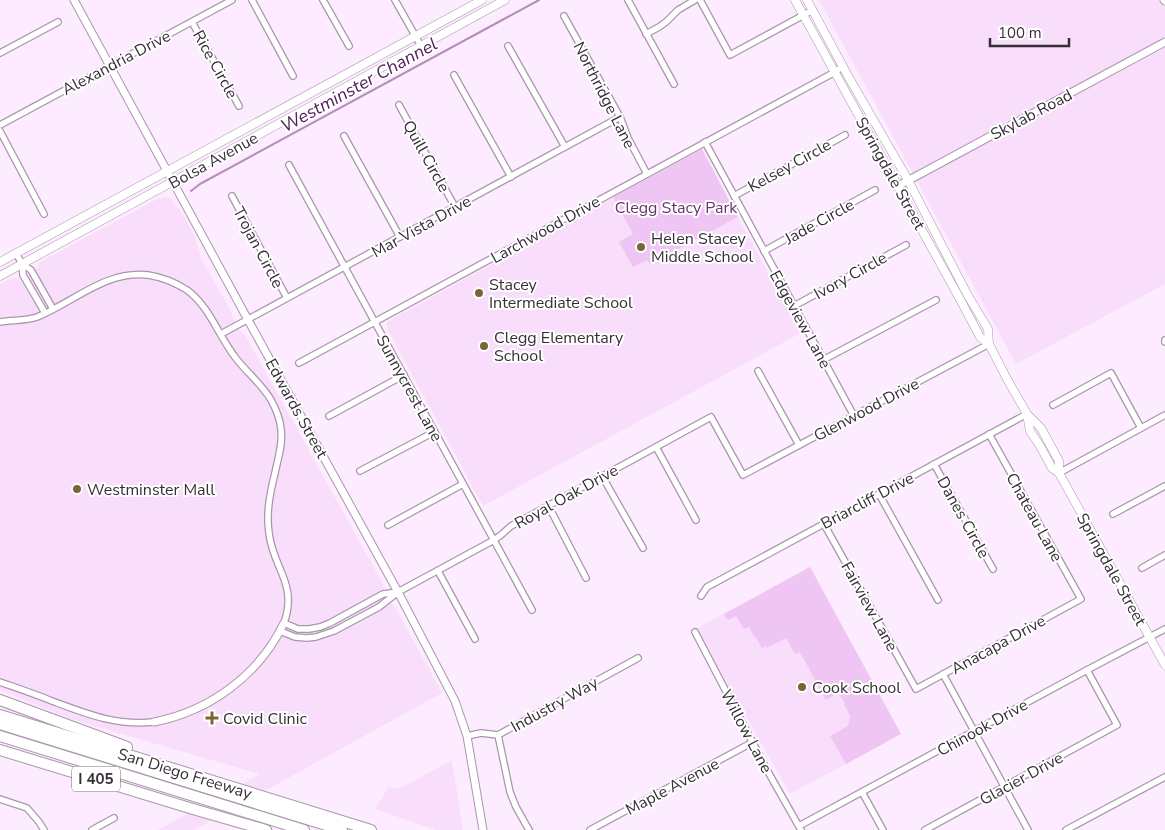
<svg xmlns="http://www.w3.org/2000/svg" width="1165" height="830" font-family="'Nunito Sans',sans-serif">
  <rect width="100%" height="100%" fill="#fdebff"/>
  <g fill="#f9defc">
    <polygon points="819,0 1165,0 1165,284 1016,364"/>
    <polygon points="165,197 171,198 177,208 179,208 195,236 201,258 232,313 232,316 242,334 245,335 383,584 383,587 392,605 395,607 442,693 194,830 158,830 260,774 73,720 0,690 0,284 12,278 20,278 38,268 40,262 159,198 160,199"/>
    <polygon points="613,197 650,264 738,217 801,333 483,506 387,328 387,322"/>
    <polygon points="810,567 901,734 790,794 696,629"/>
    <polygon points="452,760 463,830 436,830 375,809 389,787 399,789"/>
  </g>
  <g fill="#efc5f3">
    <polygon points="702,149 738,217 650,264 647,260 633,267 619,242 633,234 613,197"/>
    <polygon points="810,567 901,734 846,764 830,736 848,726 850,716 844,704 845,703 838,693 826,700 800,652 795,654 786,638 767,648 766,646 762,648 756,637 755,638 749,627 744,629 736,616 728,620 724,614"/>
  </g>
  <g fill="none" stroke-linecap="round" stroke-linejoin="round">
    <polyline stroke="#b58db9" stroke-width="2" points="191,191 200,184 539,0"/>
    <defs>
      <g id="minor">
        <polyline points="252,0 293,76"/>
        <polyline points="323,0 349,46"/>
        <polyline points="395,0 421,46"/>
        <polyline points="628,0 674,84"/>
        <polyline points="700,0 730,55 813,10"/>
        <polyline points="564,16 620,117 628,138 647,174"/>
        <polyline points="192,22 239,106"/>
        <polyline points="646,34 659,27 666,22 678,10 695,0"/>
        <polyline points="508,46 565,147"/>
        <polyline points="0,53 58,22"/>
        <polyline points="454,75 511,177"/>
        <polyline points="399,105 455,207"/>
        <polyline points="0,125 232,0"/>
        <polyline points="0,131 44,214"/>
        <polyline points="344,136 400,237"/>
        <polyline points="705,142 854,416"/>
        <polyline points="289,165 532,610"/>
        <polyline points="232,196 287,298"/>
        <polyline points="734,196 845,135"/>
        <polyline points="764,251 875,190"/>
        <polyline points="16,253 22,264 23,275 45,313"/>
        <polyline points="22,264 31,270 53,309"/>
        <polyline points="794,306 906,245"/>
        <path d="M0,322C12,320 26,321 37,317C74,302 106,270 148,275C161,277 176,283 187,290C210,307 218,335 235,357C246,372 262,384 271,400C276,409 280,419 281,429C283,444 278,458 275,473C270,493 266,513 269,533C273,569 298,583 284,623L298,629H309L320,627L330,623L383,594L398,592"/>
        <polyline points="221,334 620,117"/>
        <polyline points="1165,340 1165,342"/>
        <polyline points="823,360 936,300"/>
        <polyline points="299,363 835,72 843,66"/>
        <polyline points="758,371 799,445"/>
        <polyline points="1053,405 1111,373 1141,428"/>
        <polyline points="329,416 404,375"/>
        <polyline points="656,447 696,520"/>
        <polyline points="934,464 993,569"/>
        <polyline points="360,471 434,432"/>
        <polyline points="1059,473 1165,415"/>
        <polyline points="602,476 643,548"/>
        <polyline points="879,494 938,600"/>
        <polyline points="548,505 586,578"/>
        <polyline points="1113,514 1165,486"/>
        <polyline points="824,524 916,689 1081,599 989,434"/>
        <polyline points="388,525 463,484"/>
        <polyline points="1142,568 1165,555"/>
        <polyline points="438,571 475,639"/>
        <polyline points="701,596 707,587 1027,414"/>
        <polyline points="280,631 295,637 307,638 316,637 334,631 379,607 398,592 494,540 501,535 511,526 711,417 743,475 989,344"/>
        <polyline points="695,632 767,770 801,830"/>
        <polyline points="943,674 1028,830"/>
        <path d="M0,682C17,688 35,694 52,701C87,714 116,726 154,722"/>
        <polyline points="498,735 510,792 516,807 529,830"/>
        <polyline points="467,736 481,733 498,735 638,658"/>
        <polyline points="862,792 883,830"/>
        <polyline points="0,799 27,808 39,822 44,830"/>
        <polyline points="799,826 1087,670 1165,629"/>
        <polyline points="92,830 114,818"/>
        <polyline points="590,830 753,742"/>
        <polyline points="925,830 1117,725 1087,670"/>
        <polyline points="1066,830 1165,777"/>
      </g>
      <g id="tertiary">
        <polyline points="74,0 253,329 398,592 455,701 467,736 483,830"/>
        <polyline points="1164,0 1165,1"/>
        <polyline points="898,186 1165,42"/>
        <path d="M154,722C210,711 259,675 284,623"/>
      </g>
      <g id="secondary">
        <polyline points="795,0 961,301 980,337 989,344"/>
        <polyline points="807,0 848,76 908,180 967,294 988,329 989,344 1007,379 1027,414 1041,428 1059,461 1059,473"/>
        <polyline points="0,262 482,0"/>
        <polyline points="0,276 505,0"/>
        <polyline points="1027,414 1030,431 1040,446 1052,468 1059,473 1165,665"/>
      </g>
      <g id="motorway">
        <polyline points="0,700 127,747"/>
        <polyline points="0,715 371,830"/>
        <polyline points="0,724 342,830"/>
        <polyline points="0,736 304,830"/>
        <polyline points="0,750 193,809 266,830"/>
      </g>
    </defs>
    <use href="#minor" stroke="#aa96ac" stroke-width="8"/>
    <use href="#tertiary" stroke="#aa96ac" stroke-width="9"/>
    <use href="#secondary" stroke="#aa96ac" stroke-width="9"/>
    <use href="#motorway" stroke="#aa96ac" stroke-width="12"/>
    <use href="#minor" stroke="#fff" stroke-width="5.5"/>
    <use href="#tertiary" stroke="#fff" stroke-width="7"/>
    <use href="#secondary" stroke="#fff" stroke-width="8"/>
    <use href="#motorway" stroke="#fff" stroke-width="10"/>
  </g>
  <g fill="#786634" stroke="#fff" stroke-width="2">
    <circle cx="641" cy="247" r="5"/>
    <circle cx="479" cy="293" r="5"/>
    <circle cx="484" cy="346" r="5"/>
    <circle cx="77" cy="489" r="5"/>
    <circle cx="802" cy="687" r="5"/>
    <path d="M209.5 710.5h5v5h5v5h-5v5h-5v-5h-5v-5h5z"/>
  </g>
  <g text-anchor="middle" stroke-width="4" stroke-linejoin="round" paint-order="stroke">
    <rect fill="#fff" stroke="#726d73" stroke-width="1" x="72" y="766.5" width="48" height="25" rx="4"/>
    <g font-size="15" font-weight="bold" fill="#362e37">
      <text x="96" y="784">I 405</text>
    </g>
    <g font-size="16" fill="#362e37" stroke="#fff">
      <text transform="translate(116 62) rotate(-28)" y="6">Alexandria Drive</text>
      <text transform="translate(216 64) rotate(61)" y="6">Rice Circle</text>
      <text transform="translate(605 95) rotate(63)" y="6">Northridge Lane</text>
      <text transform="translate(1031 114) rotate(-28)" y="6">Skylab Road</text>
      <text transform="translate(427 156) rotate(61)" y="6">Quill Circle</text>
      <text transform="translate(213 160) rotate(-29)" y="6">Bolsa Avenue</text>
      <text transform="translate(789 165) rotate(-29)" y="6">Kelsey Circle</text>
      <text transform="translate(891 173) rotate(61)" y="6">Springdale Street</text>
      <text transform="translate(819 221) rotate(-29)" y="6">Jade Circle</text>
      <text transform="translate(421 226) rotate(-29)" y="6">Mar Vista Drive</text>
      <text transform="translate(545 229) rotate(-29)" y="6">Larchwood Drive</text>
      <text transform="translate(259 247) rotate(62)" y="6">Trojan Circle</text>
      <text transform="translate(850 275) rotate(-29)" y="6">Ivory Circle</text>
      <text transform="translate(801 319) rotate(61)" y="6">Edgeview Lane</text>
      <text transform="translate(410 388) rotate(61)" y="6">Sunnycrest Lane</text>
      <text transform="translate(297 408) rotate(61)" y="6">Edwards Street</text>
      <text transform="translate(866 409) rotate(-28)" y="6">Glenwood Drive</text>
      <text transform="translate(566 496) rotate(-29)" y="6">Royal Oak Drive</text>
      <text transform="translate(867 500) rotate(-28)" y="6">Briarcliff Drive</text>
      <text transform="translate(964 517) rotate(61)" y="6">Danes Circle</text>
      <text transform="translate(1035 517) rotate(61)" y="6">Chateau Lane</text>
      <text transform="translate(1112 569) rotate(61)" y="6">Springdale Street</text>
      <text transform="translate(870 606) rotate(61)" y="6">Fairview Lane</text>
      <text transform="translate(998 644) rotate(-29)" y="6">Anacapa Drive</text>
      <text transform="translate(554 704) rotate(-29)" y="6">Industry Way</text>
      <text transform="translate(982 727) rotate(-29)" y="6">Chinook Drive</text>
      <text transform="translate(747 731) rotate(62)" y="6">Willow Lane</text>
      <text transform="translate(185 773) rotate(17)" y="6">San Diego Freeway</text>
      <text transform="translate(1021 778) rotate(-29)" y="6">Glacier Drive</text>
      <text transform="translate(672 786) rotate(-28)" y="6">Maple Avenue</text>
    </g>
    <g font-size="16" fill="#65336c" stroke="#fff">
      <text x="676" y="213">Clegg Stacy Park</text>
    </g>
    <g font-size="16" fill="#362e37" stroke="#fff" text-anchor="start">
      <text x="651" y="244">Helen Stacey<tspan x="651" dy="18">Middle School</tspan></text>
      <text x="489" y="290">Stacey<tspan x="489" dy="18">Intermediate School</tspan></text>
      <text x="494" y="343">Clegg Elementary<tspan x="494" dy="18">School</tspan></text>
      <text x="87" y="495">Westminster Mall</text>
      <text x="812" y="693">Cook School</text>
      <text x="223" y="724">Covid Clinic</text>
    </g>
    <g font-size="18" font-style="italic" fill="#532159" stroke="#fff">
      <text transform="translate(359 85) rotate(-29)" y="6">Westminster Channel</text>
    </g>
  </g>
  <path d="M990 38v8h79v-8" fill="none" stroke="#362e37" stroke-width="2.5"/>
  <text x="998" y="38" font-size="15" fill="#362e37" stroke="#ffffff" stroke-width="4" paint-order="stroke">100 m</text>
</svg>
